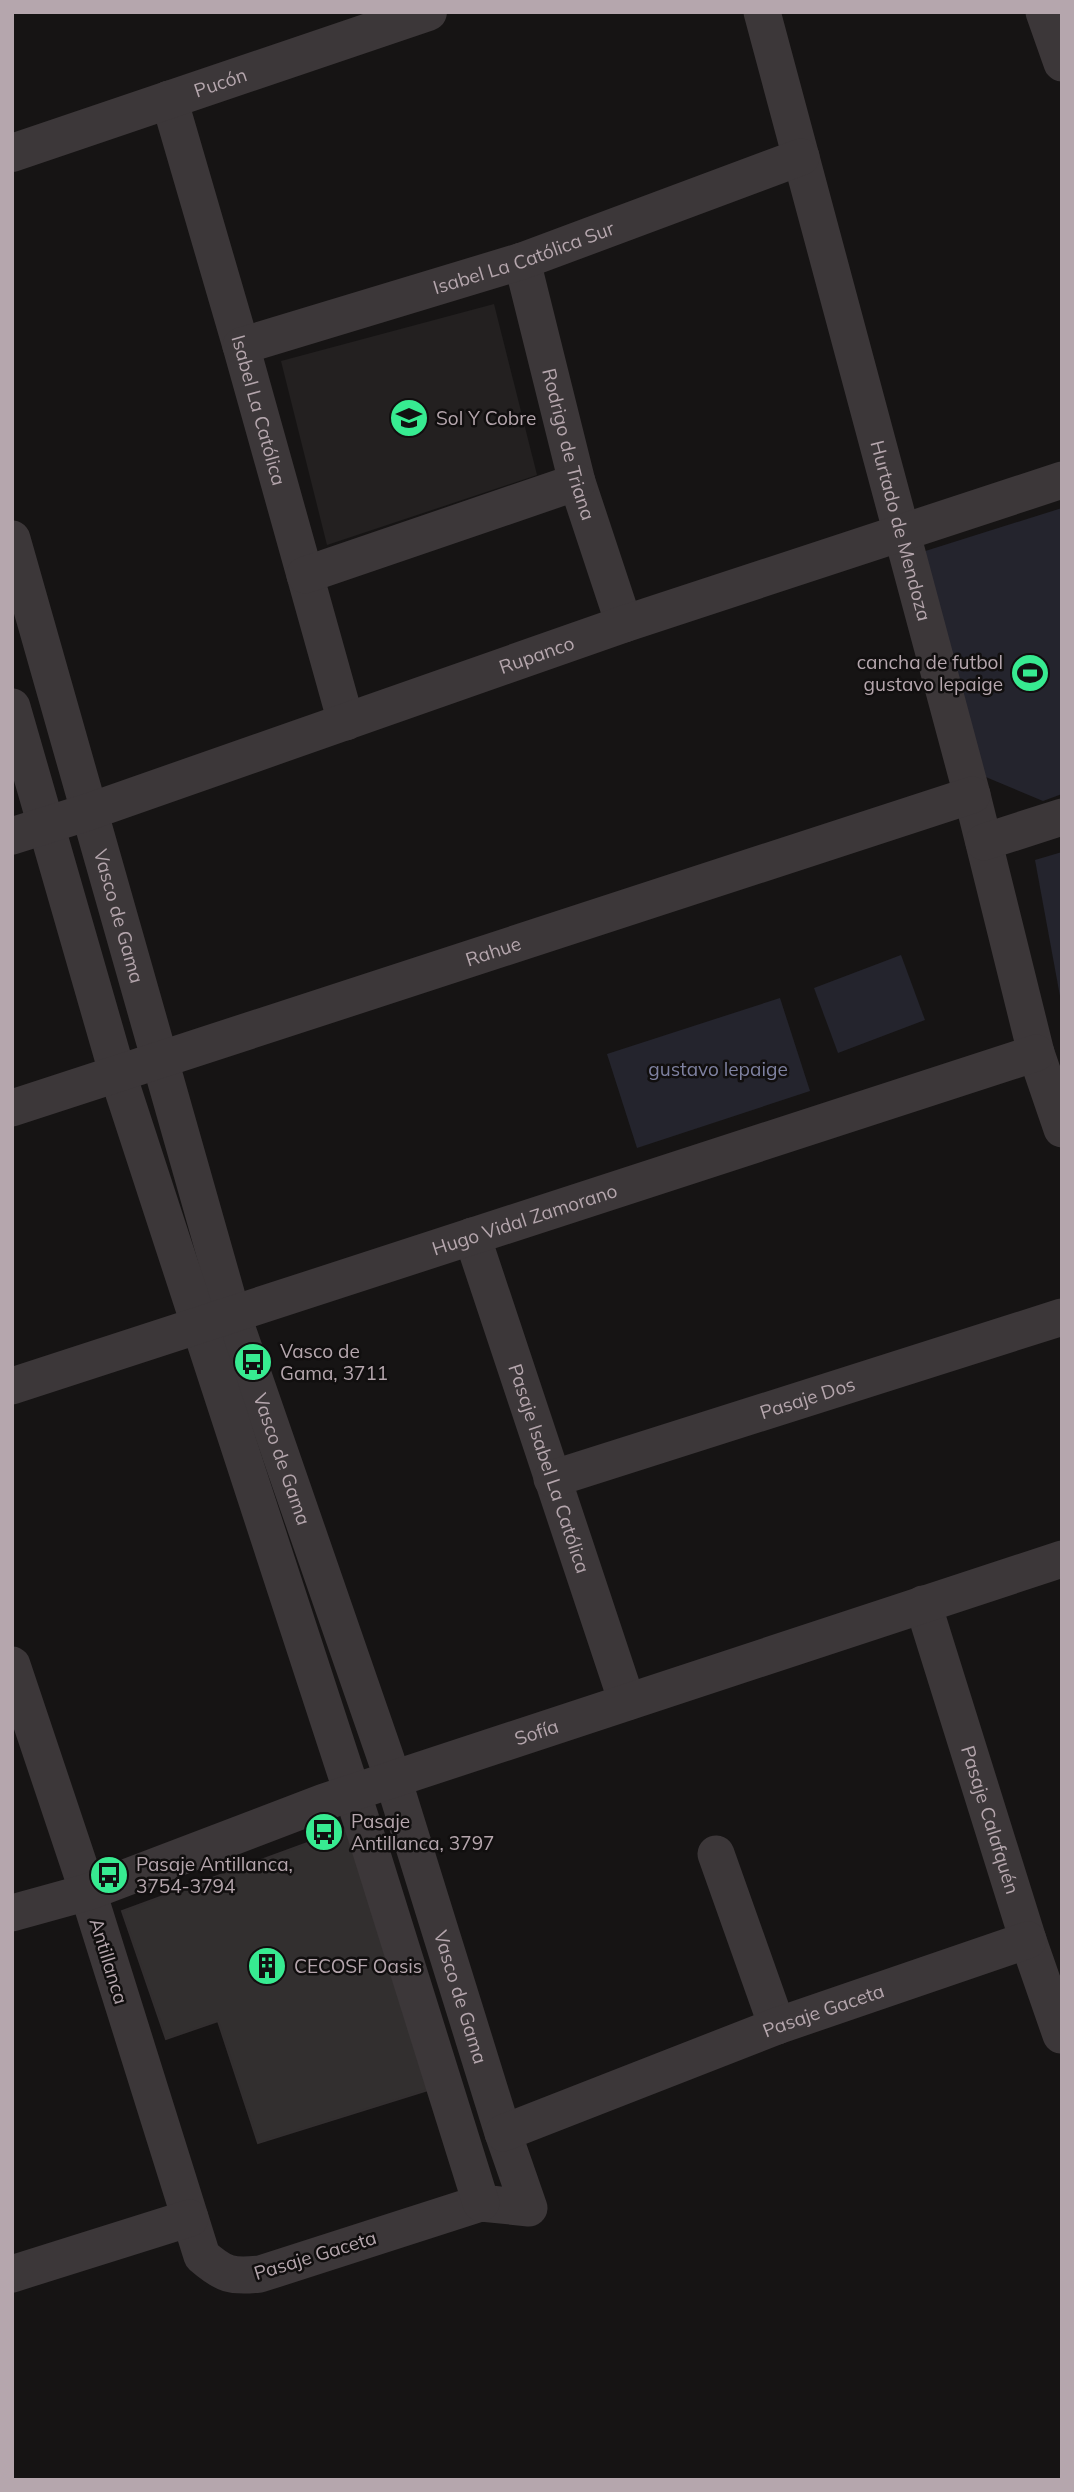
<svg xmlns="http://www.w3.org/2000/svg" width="1074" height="2492" font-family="Mulish,sans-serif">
  <rect width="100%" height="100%" fill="#161414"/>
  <polygon fill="#232020" points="494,304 537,475 327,545 281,361"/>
  <g fill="#24242d">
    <polygon points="1062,508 1062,794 1043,801 981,775 919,553"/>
    <polygon points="1062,852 1062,1007 1035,860"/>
    <polygon points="901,955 925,1020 838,1053 814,988"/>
    <polygon points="780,998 810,1091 637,1148 607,1054"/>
  </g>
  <polygon fill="#322f2f" stroke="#322e2f" stroke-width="2" points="351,1827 431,2089 258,2143 218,2021 166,2039 122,1911"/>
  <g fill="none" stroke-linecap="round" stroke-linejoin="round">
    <g stroke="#3c3739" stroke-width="37">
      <path id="s1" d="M762,12L972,795L1036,1053L1062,1129"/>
      <polyline points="1044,12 1062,63"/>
      <path id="s2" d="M169,99L241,346L346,722"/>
      <path id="s3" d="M522,261L577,482L624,624"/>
      <path id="s4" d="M241,346L522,261L801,157"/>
      <path id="s5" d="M12,539L232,1314L393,1779L503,2133L529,2208L481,2203L260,2274C231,2277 224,2275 202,2256L88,1892L12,1665"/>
      <polyline points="305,575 577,482"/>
      <polyline points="12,707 117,1072 365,1832 481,2203"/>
      <path id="s6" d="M12,836L88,812L624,624L1062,480"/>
      <polyline points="984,842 1062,817"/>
      <path id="s7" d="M12,1108L972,795"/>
      <path id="s8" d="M472,1236L627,1702"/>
      <path id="s9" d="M12,1386L1036,1053"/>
      <path id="s10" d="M552,1479L1062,1317"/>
      <path id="s11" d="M923,1604L1028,1940L1061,2035"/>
      <polyline points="716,1854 777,2026"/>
      <path id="s12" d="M12,1913L88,1892L324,1802L1062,1559"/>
      <path id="s13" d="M503,2133L777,2026L1028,1940"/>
      <polyline points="12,2274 190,2218"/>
    </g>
    <path stroke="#3c3739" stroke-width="38" id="s14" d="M12,153L428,12"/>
  </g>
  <defs>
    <symbol id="school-disc" viewBox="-11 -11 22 22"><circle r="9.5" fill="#37eb91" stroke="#110f0f"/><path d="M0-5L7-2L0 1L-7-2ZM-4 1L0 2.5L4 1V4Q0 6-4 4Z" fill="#111"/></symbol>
    <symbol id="stadium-disc" viewBox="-11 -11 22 22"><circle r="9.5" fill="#37eb91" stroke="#110f0f"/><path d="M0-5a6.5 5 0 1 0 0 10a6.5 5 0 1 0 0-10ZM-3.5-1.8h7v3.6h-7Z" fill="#111"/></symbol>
    <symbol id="bus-disc" viewBox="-11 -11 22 22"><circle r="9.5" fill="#37eb91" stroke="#110f0f"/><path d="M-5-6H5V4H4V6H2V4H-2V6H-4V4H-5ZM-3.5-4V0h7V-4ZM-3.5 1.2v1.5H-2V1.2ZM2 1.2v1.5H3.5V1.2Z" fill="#111"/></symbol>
    <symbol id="building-disc" viewBox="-11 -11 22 22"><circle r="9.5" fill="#37eb91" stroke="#110f0f"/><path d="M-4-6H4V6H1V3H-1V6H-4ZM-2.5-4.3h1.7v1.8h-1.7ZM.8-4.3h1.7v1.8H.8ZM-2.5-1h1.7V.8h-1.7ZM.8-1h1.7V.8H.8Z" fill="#111"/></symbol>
  </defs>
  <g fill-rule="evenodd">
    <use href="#school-disc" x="387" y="396" width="44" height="44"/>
    <use href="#stadium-disc" x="1008" y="651" width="44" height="44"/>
    <use href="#bus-disc" x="231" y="1340" width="44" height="44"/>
    <use href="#bus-disc" x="302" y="1810" width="44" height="44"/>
    <use href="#bus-disc" x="87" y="1853" width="44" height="44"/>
    <use href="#building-disc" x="245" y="1944" width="44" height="44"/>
  </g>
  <g text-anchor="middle" stroke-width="5" stroke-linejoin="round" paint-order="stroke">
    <g font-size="19" fill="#b5a6ad" stroke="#110f0f">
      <text dy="7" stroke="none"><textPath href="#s14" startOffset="220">Pucón</textPath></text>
      <text dy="7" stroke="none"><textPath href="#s4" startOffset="296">Isabel La Católica Sur</textPath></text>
      <text dy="7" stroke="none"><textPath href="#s2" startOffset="324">Isabel La Católica</textPath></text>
      <text dy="7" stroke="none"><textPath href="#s3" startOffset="189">Rodrigo de Triana</textPath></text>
      <text dy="7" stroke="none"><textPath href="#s1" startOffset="537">Hurtado de Mendoza</textPath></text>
      <text dy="7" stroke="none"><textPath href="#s6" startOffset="555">Rupanco</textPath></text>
      <text dy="7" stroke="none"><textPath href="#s5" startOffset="392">Vasco de Gama</textPath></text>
      <text dy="7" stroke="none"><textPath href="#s7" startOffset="506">Rahue</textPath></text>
      <text dy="7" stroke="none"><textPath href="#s9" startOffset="539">Hugo Vidal Zamorano</textPath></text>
      <text dy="7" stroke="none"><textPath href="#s10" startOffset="268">Pasaje Dos</textPath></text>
      <text dy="7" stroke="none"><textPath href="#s5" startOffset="959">Vasco de Gama</textPath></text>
      <text dy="7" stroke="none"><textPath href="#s8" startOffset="245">Pasaje Isabel La Católica</textPath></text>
      <text dy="7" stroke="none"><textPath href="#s12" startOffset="555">Sofía</textPath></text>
      <text dy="7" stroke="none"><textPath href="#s11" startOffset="226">Pasaje Calafquén</textPath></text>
      <text transform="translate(109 1961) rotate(73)" y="7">Antillanca</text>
      <text dy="7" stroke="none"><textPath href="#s5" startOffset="1526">Vasco de Gama</textPath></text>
      <text dy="7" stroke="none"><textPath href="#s13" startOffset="343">Pasaje Gaceta</textPath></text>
      <text transform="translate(315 2255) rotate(-17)" y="7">Pasaje Gaceta</text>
    </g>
    <g font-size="19" fill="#b5a6ad" stroke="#110f0f" text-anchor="start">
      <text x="436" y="425">Sol Y Cobre</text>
      <text x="1003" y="669" text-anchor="end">cancha de futbol<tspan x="1003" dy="22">gustavo lepaige</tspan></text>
      <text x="280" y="1358">Vasco de<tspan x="280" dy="22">Gama, 3711</tspan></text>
      <text x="351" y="1828">Pasaje<tspan x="351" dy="22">Antillanca, 3797</tspan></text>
      <text x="136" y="1871">Pasaje Antillanca,<tspan x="136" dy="22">3754-3794</tspan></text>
      <text x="294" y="1973">CECOSF Oasis</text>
    </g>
    <g font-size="19" fill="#7e81a0" stroke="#110f0f">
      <text x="718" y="1076">gustavo lepaige</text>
    </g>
  </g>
  <rect width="1074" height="2492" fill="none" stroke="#b5a6ad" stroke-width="28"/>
</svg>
